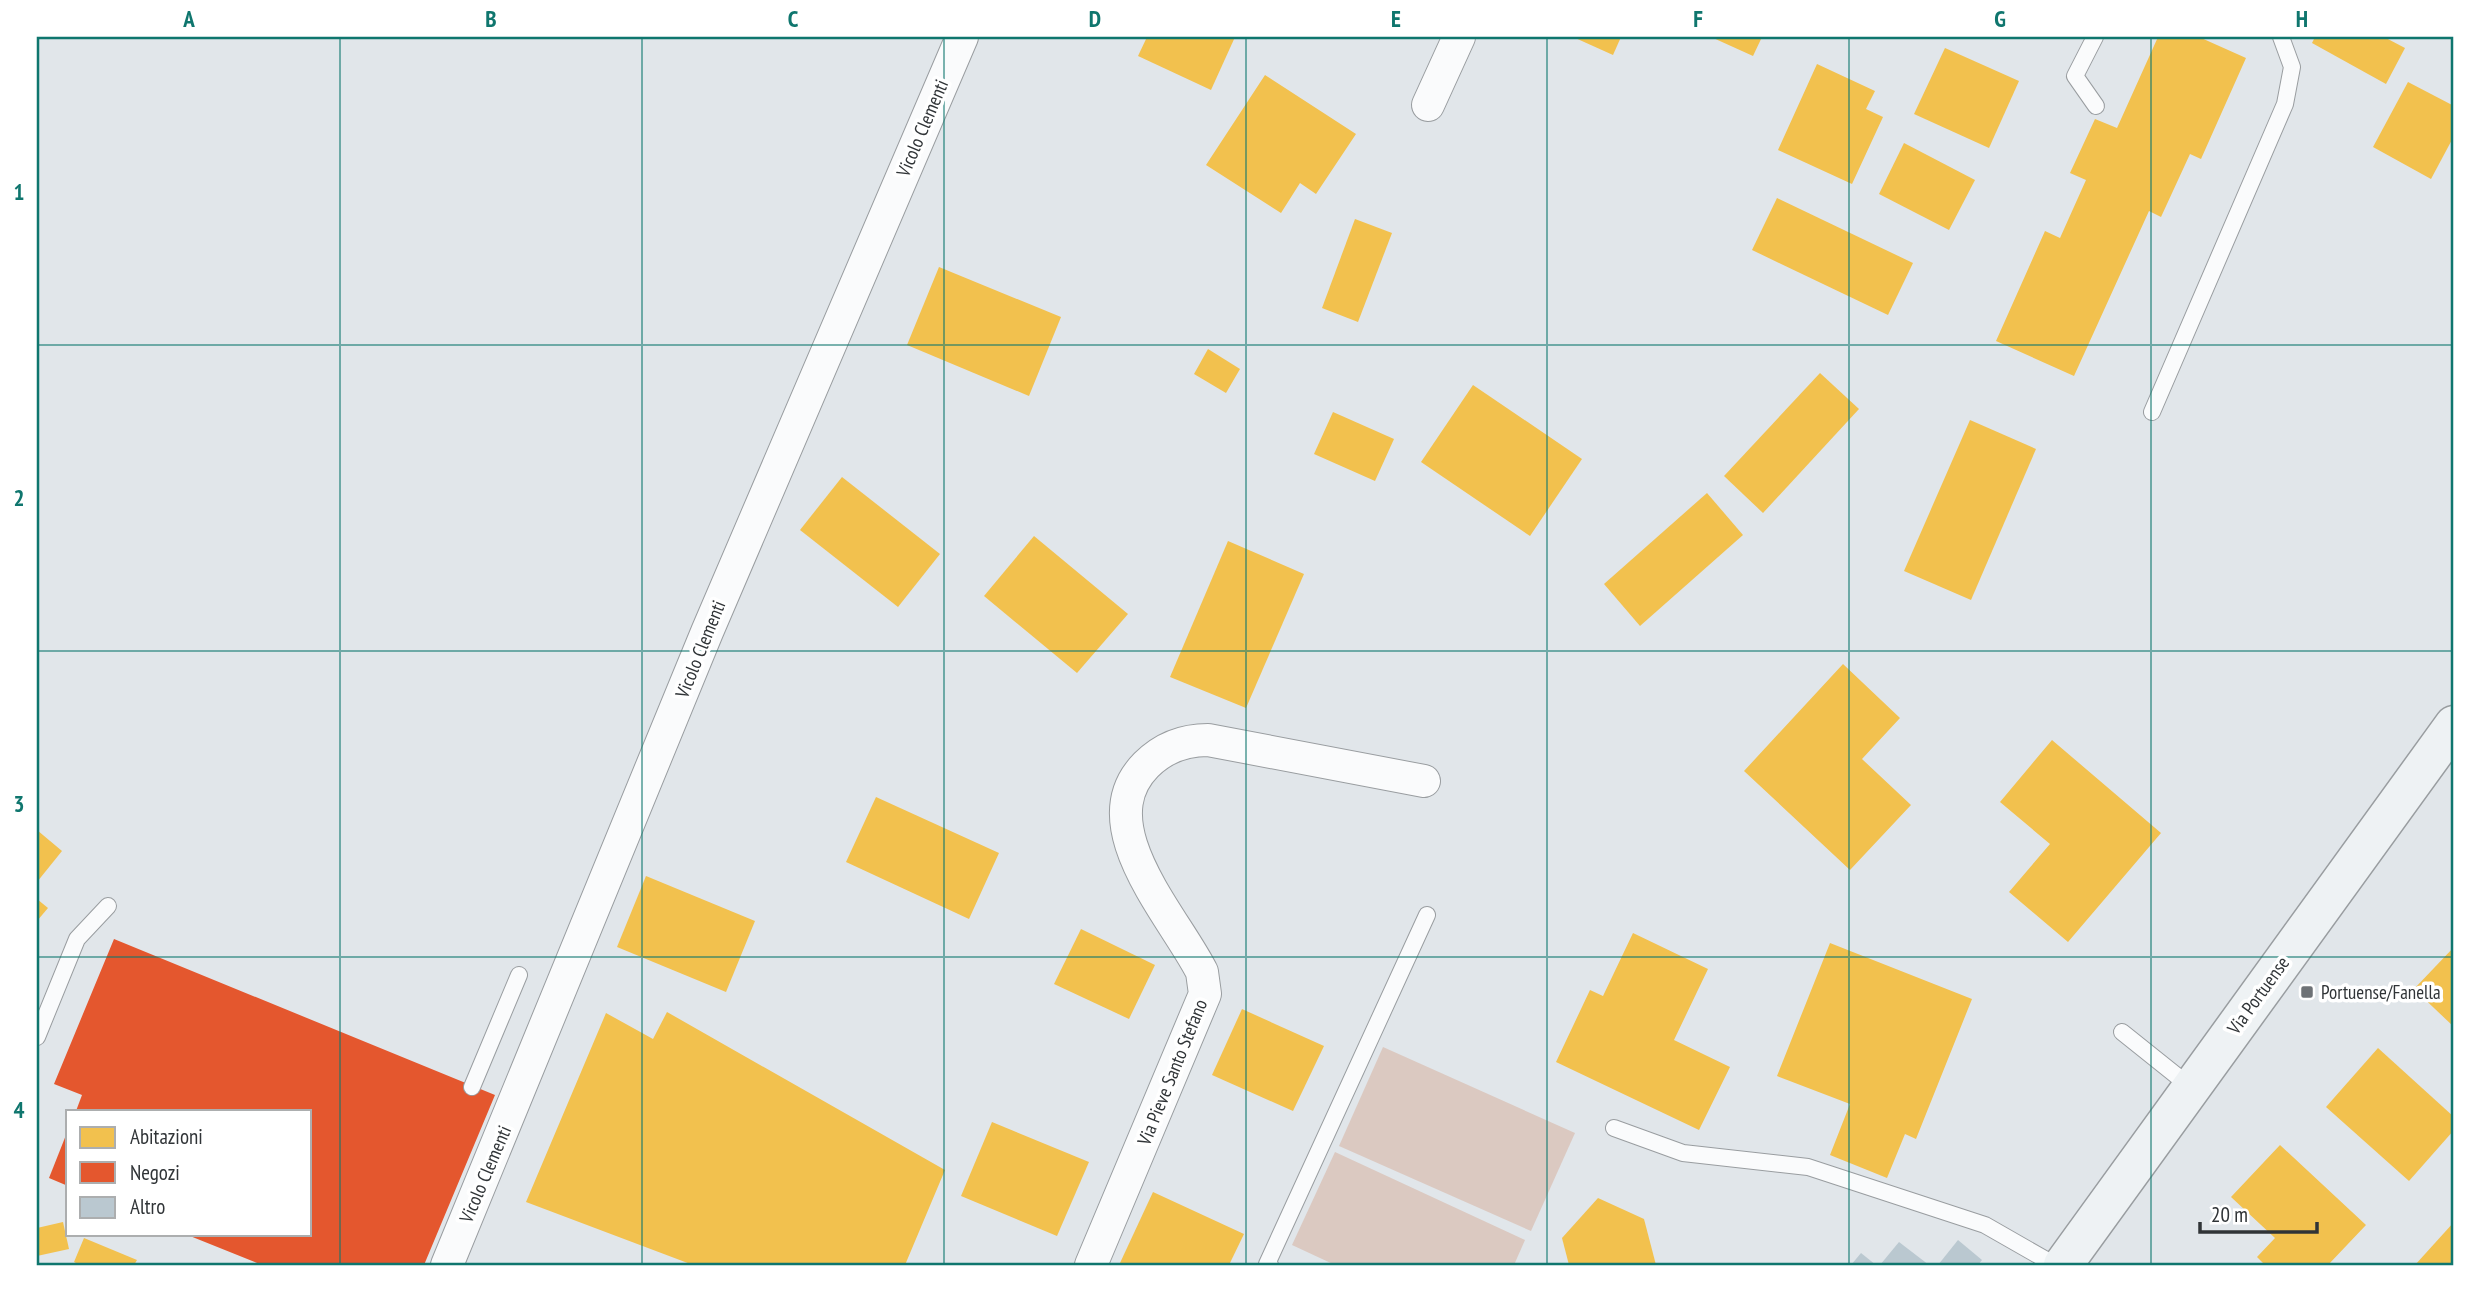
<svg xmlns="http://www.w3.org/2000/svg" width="2491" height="1302" font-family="'PT Sans Narrow',sans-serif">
  <rect width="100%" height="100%" fill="#e1e6ea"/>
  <g fill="#dbc9c1">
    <polygon points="1383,1047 1575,1133 1531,1231 1339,1146"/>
    <polygon points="1335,1152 1525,1240 1514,1265 1335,1265 1292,1245"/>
  </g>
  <g fill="#f2c14e">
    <polygon points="1147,37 1235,37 1211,90 1138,56"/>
    <polygon points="1573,37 1621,37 1613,55"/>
    <polygon points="1711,37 1762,37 1753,56"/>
    <polygon points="2158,37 2199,37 2246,58 2201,159 2190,154 2161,217 2149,211 2074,376 1996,341 2045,231 2060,238 2086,180 2070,173 2095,119 2117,128"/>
    <polygon points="2315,37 2384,37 2405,48 2386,84 2312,43"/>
    <polygon points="1945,48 2019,81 1989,148 1914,114"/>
    <polygon points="1817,64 1875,91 1866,109 1883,117 1852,184 1778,150"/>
    <polygon points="1265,75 1356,134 1316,194 1300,183 1281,213 1206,165"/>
    <polygon points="2408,82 2454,106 2454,136 2431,179 2373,147"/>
    <polygon points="1904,143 1975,180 1949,230 1879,194"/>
    <polygon points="1777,198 1913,263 1888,315 1752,250"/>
    <polygon points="1355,219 1392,233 1358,322 1322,308"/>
    <polygon points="939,267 1061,317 1029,396 907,345"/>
    <polygon points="1208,349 1240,369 1226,393 1194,374"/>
    <polygon points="1820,373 1859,409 1763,513 1724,476"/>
    <polygon points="1473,385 1582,459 1530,536 1421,462"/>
    <polygon points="1333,412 1394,439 1375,481 1314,454"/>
    <polygon points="1970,420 2036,449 1971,600 1904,571"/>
    <polygon points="842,477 940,554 898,607 800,530"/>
    <polygon points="1707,493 1743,535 1640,626 1604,584"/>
    <polygon points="1034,536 1128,614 1077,673 984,596"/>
    <polygon points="1228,541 1304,574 1246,708 1170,677"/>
    <polygon points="1843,664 1900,718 1862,759 1911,805 1850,870 1744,771"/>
    <polygon points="2052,740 2161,833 2068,942 2009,892 2050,844 2000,802"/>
    <polygon points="876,797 999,853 969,919 846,862"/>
    <polygon points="37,830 62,851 37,882"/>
    <polygon points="646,876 755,921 726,992 617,947"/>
    <polygon points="37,899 48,908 37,921"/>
    <polygon points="1081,929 1155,965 1129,1019 1054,984"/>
    <polygon points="1633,933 1708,969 1674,1040 1730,1067 1699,1130 1556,1062 1590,990 1603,996"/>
    <polygon points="1830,943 1972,999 1916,1139 1905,1134 1887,1178 1830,1155 1850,1104 1777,1076"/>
    <polygon points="2454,947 2454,1027 2414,989"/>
    <polygon points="1242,1009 1324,1046 1293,1111 1212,1075"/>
    <polygon points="667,1012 945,1170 905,1265 693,1265 526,1202 606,1013 653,1039"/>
    <polygon points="2378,1048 2454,1117 2454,1130 2409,1181 2326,1107"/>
    <polygon points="992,1122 1089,1162 1057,1236 961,1196"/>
    <polygon points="2280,1145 2366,1225 2328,1265 2265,1265 2257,1257 2275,1238 2231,1197"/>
    <polygon points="1153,1192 1244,1234 1229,1265 1120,1263"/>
    <polygon points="1598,1198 1644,1219 1656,1265 1569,1265 1562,1238"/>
    <polygon points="63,1222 69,1249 37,1256 37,1228"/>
    <polygon points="2454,1222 2454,1265 2415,1265"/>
    <polygon points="84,1238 137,1260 134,1265 80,1265 74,1262"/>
  </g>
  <g fill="#e4572e">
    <polygon points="114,939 495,1095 424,1265 262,1265 185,1234 310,1234 310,1111 76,1111 82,1095 54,1084"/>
    <polygon points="68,1130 68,1186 49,1178"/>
  </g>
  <g fill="#bac8d0">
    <polygon points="1958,1240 1982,1260 1978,1265 1938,1265"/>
    <polygon points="1899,1242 1929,1265 1880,1265"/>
    <polygon points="1861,1253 1876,1265 1851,1265"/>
  </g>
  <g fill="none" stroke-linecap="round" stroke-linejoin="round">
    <defs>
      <g id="service">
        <polyline points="2095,37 2075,76 2096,106"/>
        <polyline points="2152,412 2285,104 2292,67 2281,37"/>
        <polyline points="2122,1032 2192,1088"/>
        <polyline points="37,1037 77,939 108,906"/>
        <polyline points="472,1087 519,975"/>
        <polyline points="1614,1128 1683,1153 1808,1167 1985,1225 2055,1265"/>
        <polyline points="1270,1265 1267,1264 1427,915"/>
      </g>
      <g id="minor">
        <polyline points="1428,105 1459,37"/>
        <polyline points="447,1265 707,632 962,37"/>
        <path d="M1091,1265L1205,994L1202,972C1174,916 1087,825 1146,765C1163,748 1184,740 1208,740L1424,781"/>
      </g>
      <polyline id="secondary" points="2063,1265 2454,725"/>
    </defs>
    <use href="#service" stroke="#999da0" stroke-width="18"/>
    <use href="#minor" stroke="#999da0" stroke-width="34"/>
    <use href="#secondary" stroke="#999da0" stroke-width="41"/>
    <use href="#service" stroke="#fafbfc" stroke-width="16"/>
    <use href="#minor" stroke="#fafbfc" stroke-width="32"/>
    <use href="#secondary" stroke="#eef2f4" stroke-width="38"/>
  </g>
  <path fill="none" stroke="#0f766e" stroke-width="2" stroke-opacity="0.55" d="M340,37V1265M642,37V1265M944,37V1265M1246,37V1265M1547,37V1265M1849,37V1265M2151,37V1265M37,345H2454M37,651H2454M37,957H2454"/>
  <rect fill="#6e7276" stroke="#fff" stroke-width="2.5" x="2300" y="985" width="14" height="14" rx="3.5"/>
  <g text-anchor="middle" stroke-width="7" stroke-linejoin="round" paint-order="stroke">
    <g font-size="19" fill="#303437" stroke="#fff">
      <text transform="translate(922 128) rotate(-67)" y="7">Vicolo Clementi</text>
      <text transform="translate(700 649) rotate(-68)" y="7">Vicolo Clementi</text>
      <text transform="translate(2258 995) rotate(-54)" y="7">Via Portuense</text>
      <text transform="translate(1172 1072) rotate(-68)" y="7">Via Pieve Santo Stefano</text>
      <text transform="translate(485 1174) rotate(-67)" y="7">Vicolo Clementi</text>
    </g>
    <g font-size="19" fill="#303437" stroke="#fff" text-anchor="start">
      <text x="2321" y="999">Portuense/Fanella</text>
    </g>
  </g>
  <rect width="2491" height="1302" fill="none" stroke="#ffffff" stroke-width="77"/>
  <rect x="66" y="1110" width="245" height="126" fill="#ffffff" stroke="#acaeaf" stroke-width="2"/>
  <rect x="80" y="1127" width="35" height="21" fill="#f2c14e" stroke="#acaeaf" stroke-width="2"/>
  <text x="130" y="1144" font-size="21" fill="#303437">Abitazioni</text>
  <rect x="80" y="1162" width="35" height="21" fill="#e4572e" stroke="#acaeaf" stroke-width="2"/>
  <text x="130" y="1180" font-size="21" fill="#303437">Negozi</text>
  <rect x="80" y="1197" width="35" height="21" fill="#bac8d0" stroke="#acaeaf" stroke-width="2"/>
  <text x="130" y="1214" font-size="21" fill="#303437">Altro</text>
  <path d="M2200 1222v10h117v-10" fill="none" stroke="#303437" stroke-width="3.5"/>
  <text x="2211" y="1222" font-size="21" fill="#303437" stroke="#ffffff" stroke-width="5" paint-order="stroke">20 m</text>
  <rect x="38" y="38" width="2414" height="1226" fill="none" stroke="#0f766e" stroke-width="2.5"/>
  <g font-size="23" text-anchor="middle" font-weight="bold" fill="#0f766e">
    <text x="189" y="27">A</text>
    <text x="491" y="27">B</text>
    <text x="793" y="27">C</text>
    <text x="1095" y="27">D</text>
    <text x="1396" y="27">E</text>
    <text x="1698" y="27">F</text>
    <text x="2000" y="27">G</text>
    <text x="2302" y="27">H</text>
    <text x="19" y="200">1</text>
    <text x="19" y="506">2</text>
    <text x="19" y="812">3</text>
    <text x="19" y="1118">4</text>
  </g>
</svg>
